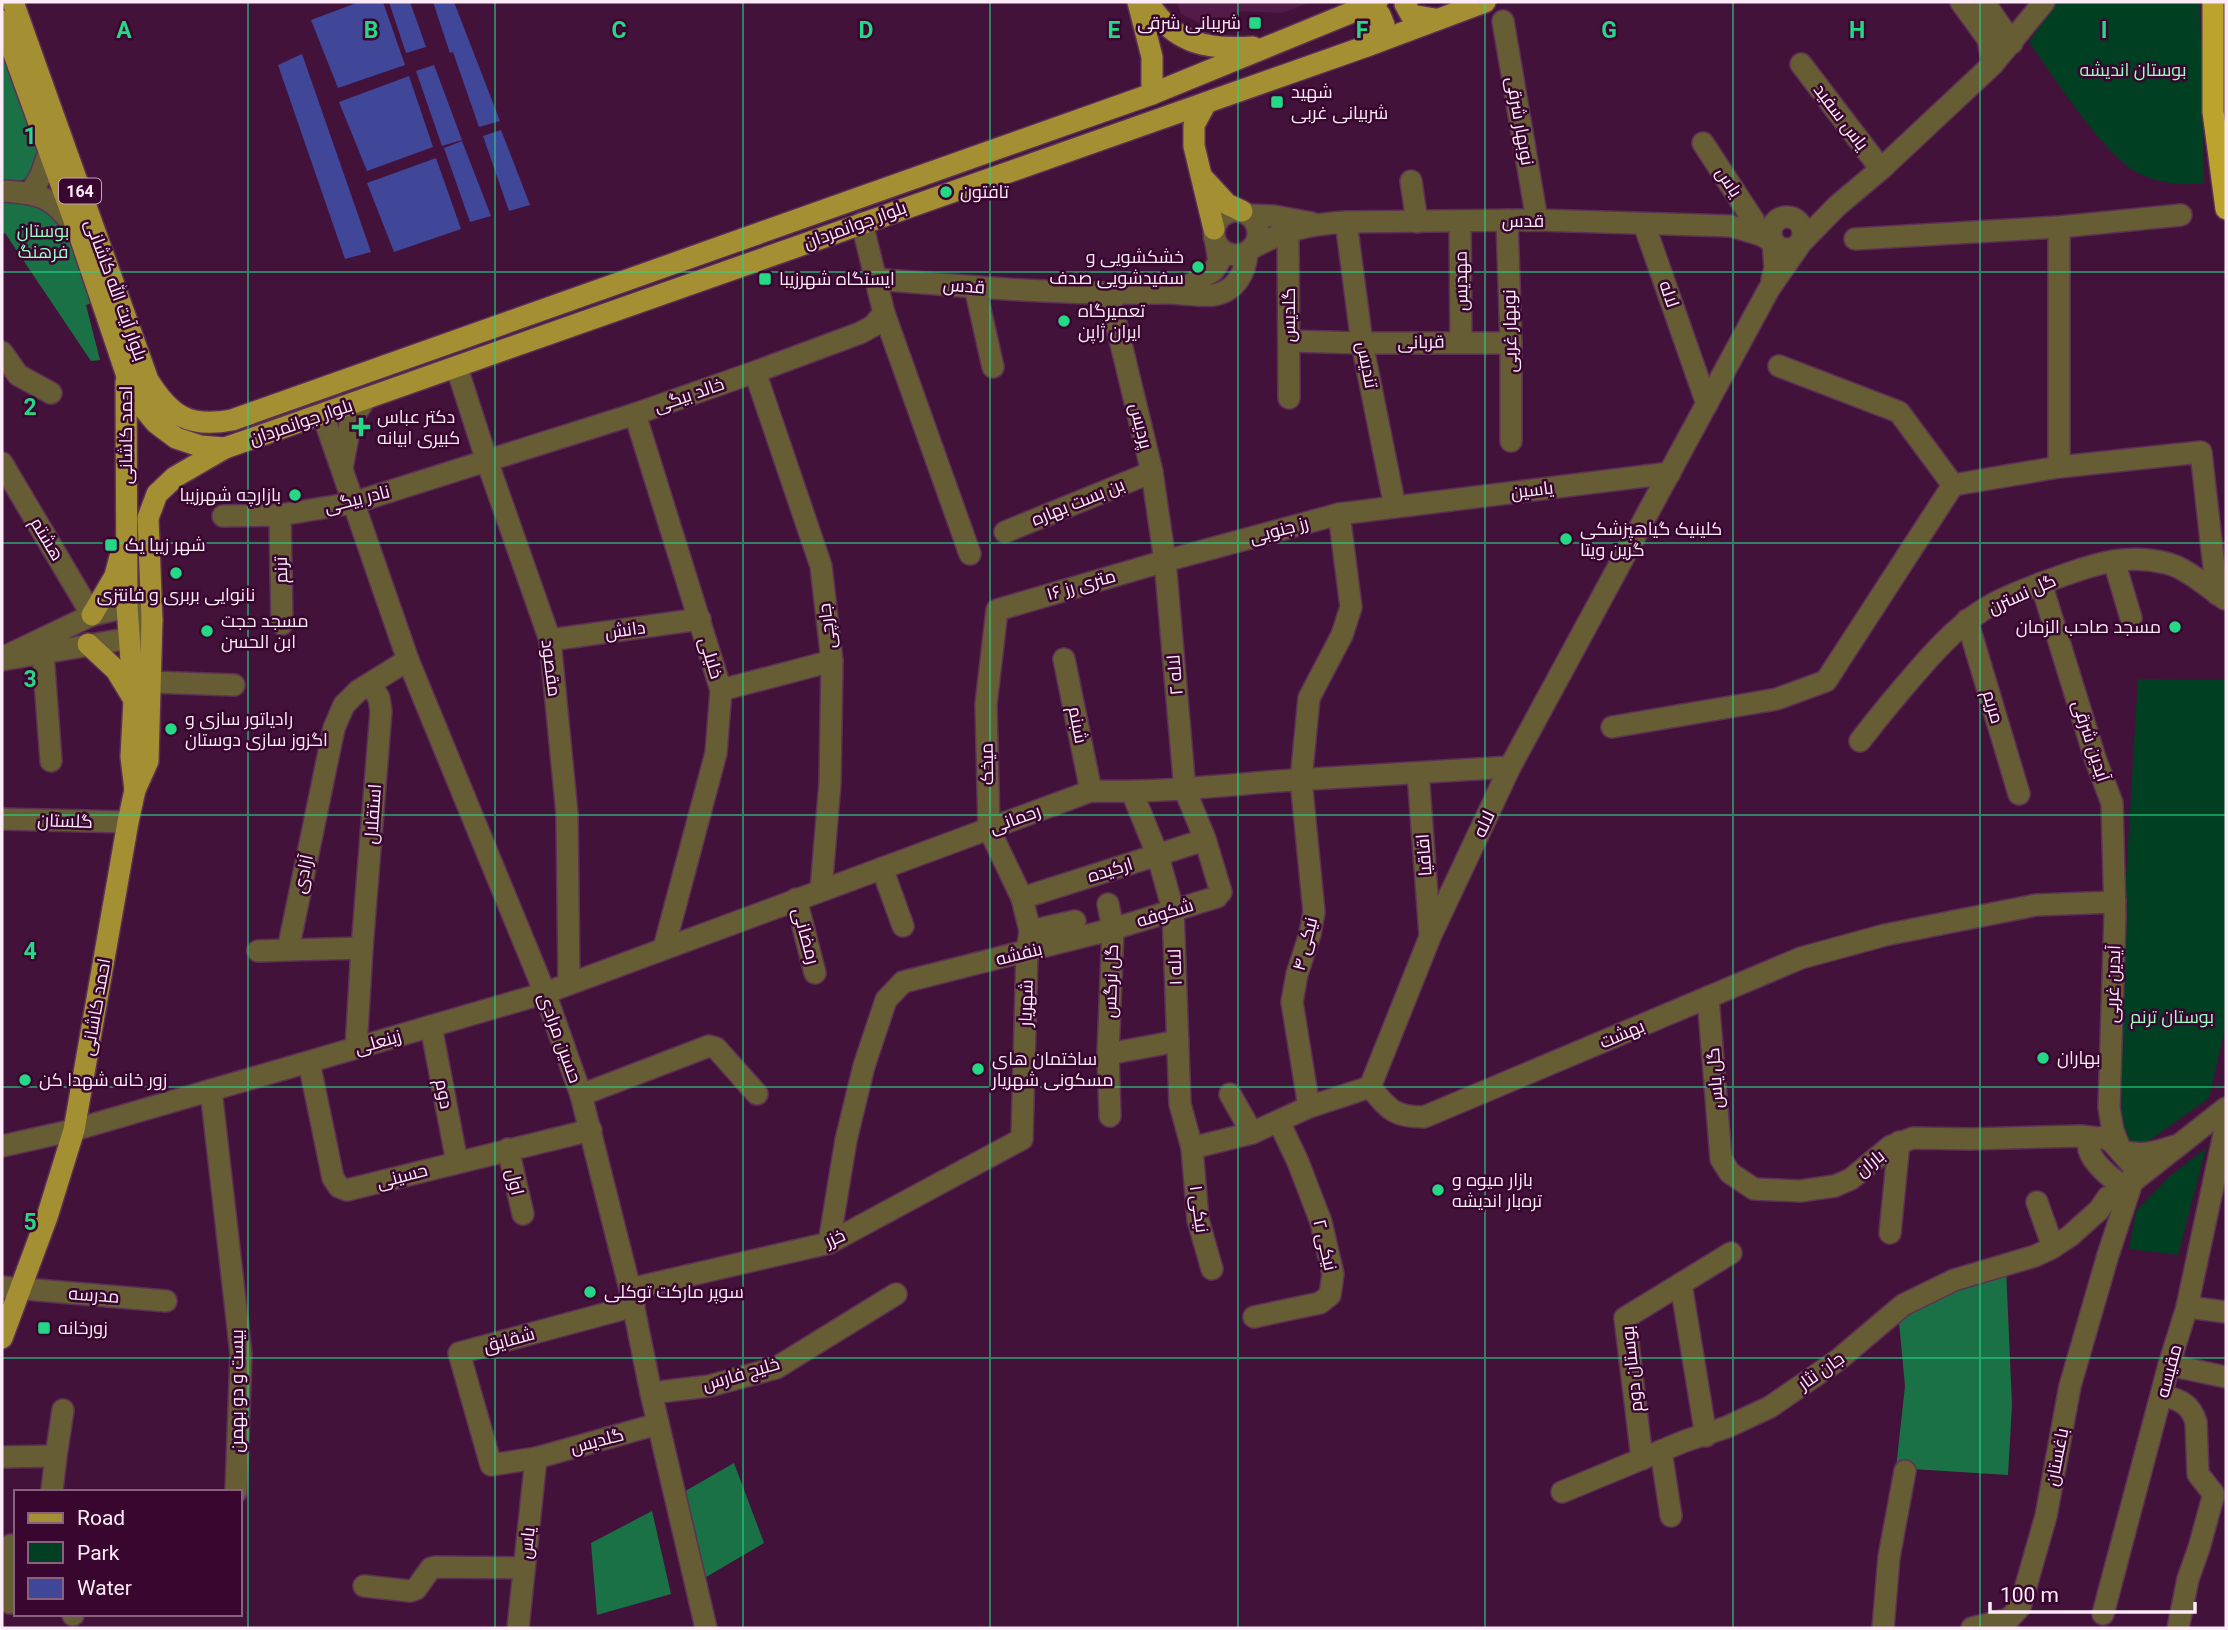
<svg xmlns="http://www.w3.org/2000/svg" width="2228" height="1630" font-family="Roboto,Cairo,sans-serif">
  <rect width="100%" height="100%" fill="#43123a"/>
  <polygon fill="#521b48" points="1177,2 1312,2 1282,13 1240,11 1222,33 1181,14"/>
  <g fill="#003f22">
    <path d="M2056,2H2200L2204,183C2184,186 2158,183 2140,174C2106,159 2052,74 2029,42Z"/>
    <polygon points="2138,679 2226,680 2226,1024 2209,1098 2147,1142 2122,1148 2112,1111"/>
    <polygon points="2206,1148 2178,1255 2129,1249 2136,1211 2170,1176"/>
  </g>
  <g fill="#1a7146">
    <path d="M2,41L41,152C29,176 31,184 2,181Z"/>
    <polygon points="2,198 33,201 64,222 95,302 86,305 100,360 91,361 5,233 2,235"/>
    <polygon points="2006,1267 2012,1405 2008,1475 1896,1468 1905,1386 1898,1312"/>
    <polygon points="734,1463 764,1543 696,1583 675,1497"/>
    <polygon points="652,1511 671,1594 597,1615 591,1543"/>
  </g>
  <g fill="#404698">
    <polygon points="359,2 383,2 405,65 338,88 311,20"/>
    <polygon points="389,2 410,2 426,47 406,53"/>
    <polygon points="433,2 454,2 500,121 479,127 453,52 450,53"/>
    <polygon points="302,54 371,252 345,259 278,65"/>
    <polygon points="434,65 462,140 442,146 416,71"/>
    <polygon points="409,76 433,147 367,171 339,102"/>
    <polygon points="501,130 530,205 509,211 483,136"/>
    <polygon points="462,141 491,216 470,222 444,148"/>
    <polygon points="436,158 461,229 394,252 367,183"/>
  </g>
  <g fill="none" stroke-linecap="round" stroke-linejoin="round">
    <defs>
      <g id="minor">
        <polyline points="1961,2 1988,39 1993,64"/>
        <polyline points="1984,2 2012,43"/>
        <polyline points="1503,21 1537,220"/>
        <polyline points="1801,64 1881,169"/>
        <polyline points="1703,143 1754,221"/>
        <polyline points="1411,181 1417,222"/>
        <path d="M2,191C40,193 54,197 76,230"/>
        <polyline points="31,192 40,177 49,152"/>
        <circle cx="1236" cy="233" r="22"/>
        <polyline points="1249,215 1274,216 1312,223"/>
        <circle cx="1787" cy="233" r="16"/>
        <polyline points="1507,220 1511,343 1511,441"/>
        <polyline points="1460,221 1461,342"/>
        <polyline points="1346,222 1362,343 1395,507"/>
        <polyline points="862,223 884,313 970,554"/>
        <polyline points="1644,224 1707,404"/>
        <polyline points="1288,232 1289,398"/>
        <polyline points="1855,239 2059,227 2181,215"/>
        <path d="M1252,248C1285,230 1309,224 1346,222L1537,220L1731,226L1761,235L1773,242L1775,268L1772,280"/>
        <path d="M876,279C971,287 1066,295 1161,293C1175,292 1204,297 1214,295C1236,291 1246,272 1247,252"/>
        <polyline points="975,287 993,367"/>
        <polyline points="1178,292 1213,271 1219,262 1216,243"/>
        <polyline points="1109,294 1152,472 1165,561 1185,790 1205,839 1221,892"/>
        <polyline points="1289,341 1362,343 1511,343"/>
        <polyline points="2,352 18,375 51,393"/>
        <polyline points="1779,366 1899,412 1953,485 2059,467 2201,452 2217,594"/>
        <polyline points="457,368 487,461 550,640 567,814 569,983"/>
        <polyline points="755,372 821,566 832,661 830,783 821,890"/>
        <polyline points="635,414 721,690 716,753 664,948"/>
        <polyline points="323,415 408,660 545,993 581,1095 630,1289 651,1393 706,1628"/>
        <polyline points="2,463 92,615"/>
        <polyline points="2059,467 2059,227"/>
        <polyline points="342,468 351,420 364,401"/>
        <polyline points="280,515 282,624"/>
        <polyline points="223,516 280,515 353,503 635,414 755,372 860,333 873,326 884,313"/>
        <polyline points="1005,532 1152,472"/>
        <polyline points="2114,561 2131,618"/>
        <path d="M2041,583L2095,758L2112,803L2115,915L2109,1108L2113,1131L2121,1151C2143,1156 2154,1153 2175,1146"/>
        <polyline points="1967,620 2019,794"/>
        <polyline points="550,640 700,619"/>
        <polyline points="43,653 51,761"/>
        <polyline points="2,658 92,615 127,607 152,620 131,638 2,660"/>
        <polyline points="1064,659 1091,791"/>
        <polyline points="150,682 234,685"/>
        <polyline points="721,690 832,661"/>
        <polyline points="1612,727 1777,699 1826,681 1953,485"/>
        <path d="M1860,741C1880,715 1900,691 1921,667C1943,642 1964,620 1993,604C2017,591 2042,583 2067,574C2101,562 2130,554 2166,563C2185,567 2209,588 2225,599"/>
        <polyline points="1418,773 1430,935"/>
        <polyline points="1132,792 1158,856 1173,910 1180,1104 1192,1148 1198,1220 1212,1269"/>
        <polyline points="2,819 128,822"/>
        <polyline points="882,868 903,926"/>
        <polyline points="1022,898 1198,842"/>
        <polyline points="796,899 815,973"/>
        <polyline points="1108,904 1113,929 1108,1054 1110,1116"/>
        <polyline points="1030,931 1075,921"/>
        <polyline points="362,948 381,711 379,698 370,684"/>
        <polyline points="258,951 288,950"/>
        <polyline points="1708,997 1721,1159 1730,1173 1754,1189 1800,1191 1835,1186 1851,1179 1891,1146 1913,1138 1970,1139 2081,1136 2098,1138"/>
        <polyline points="431,1026 457,1162"/>
        <polyline points="356,1048 362,948 288,950 334,728 344,705 358,691 408,660"/>
        <polyline points="1108,1054 1178,1041"/>
        <polyline points="309,1062 333,1178 339,1187 347,1190 591,1130"/>
        <path d="M1370,1087C1389,1109 1393,1117 1424,1117L1801,958L1885,935L2036,905L2115,902"/>
        <polyline points="211,1090 241,1354 236,1492"/>
        <polyline points="1230,1094 1252,1133"/>
        <polyline points="581,1095 709,1046 716,1048 757,1094"/>
        <polyline points="1309,1107 1292,1002 1297,974 1310,934 1314,912 1301,780 1309,698 1342,635 1351,607 1339,514"/>
        <path d="M2104,1137L2112,1142L2135,1168L2132,1182C2127,1184 2127,1185 2121,1183C2111,1180 2092,1161 2089,1150C2088,1145 2090,1144 2093,1140Z"/>
        <path d="M2,1146L74,1130L545,993L1091,791C1154,793 1216,786 1279,781C1356,776 1433,772 1510,767"/>
        <polyline points="1192,1148 1252,1133 1309,1107 1370,1087 1430,937 1510,767 1769,289 1801,243 1837,206 1881,169 1993,64 2044,2"/>
        <polyline points="508,1149 523,1214"/>
        <polyline points="2037,1202 2053,1247"/>
        <polyline points="1890,1233 1899,1142"/>
        <polyline points="829,1243 846,1140 864,1066 886,1000 903,982 1113,929 1217,897"/>
        <polyline points="1681,1284 1706,1436"/>
        <polyline points="2,1287 166,1301"/>
        <polyline points="630,1289 829,1243 1022,1139 1027,952 1030,931 1022,898 989,829 986,704 997,610 1165,561 1339,514 1670,473"/>
        <polyline points="634,1306 459,1353 491,1465 536,1458 658,1424"/>
        <polyline points="2187,1307 2226,1312"/>
        <polyline points="1254,1317 1320,1303 1330,1295 1333,1274 1321,1222 1298,1162 1279,1122"/>
        <polyline points="2169,1365 2226,1377"/>
        <polyline points="651,1393 709,1386 776,1368 896,1294"/>
        <path d="M2163,1396C2180,1399 2191,1405 2196,1422L2198,1474L2213,1493V1497L2199,1548L2188,1579L2178,1628"/>
        <polyline points="1661,1451 1671,1516"/>
        <polyline points="56,1456 63,1410"/>
        <polyline points="2,1457 56,1456 52,1490"/>
        <polyline points="1642,1459 1625,1318 1731,1253"/>
        <polyline points="1562,1492 1685,1441 1727,1427 1770,1407 1838,1360 1903,1305 1954,1280 2035,1256 2050,1249 2070,1236 2099,1210 2108,1197"/>
        <polyline points="364,1586 410,1591 416,1589 431,1568 436,1567 524,1568"/>
        <polyline points="10,1603 11,1545"/>
        <polyline points="2103,1614 2169,1365 2187,1307 2226,1125"/>
        <polyline points="73,1615 73,1614"/>
        <polyline points="518,1628 536,1458"/>
        <polyline points="1883,1628 1889,1557 1905,1471"/>
        <polyline points="1972,1628 2009,1619 2020,1607 2046,1516 2070,1386 2108,1255 2132,1182 2226,1108"/>
      </g>
      <g id="major">
        <path d="M13,2L148,380C171,417 190,428 232,420L1152,94L1377,2"/>
        <polyline points="1138,2 1152,57 1152,94"/>
        <path d="M1148,2C1174,44 1207,50 1253,47"/>
        <polyline points="1407,2 1405,4 1411,15 1435,19"/>
        <polyline points="1354,11 1380,15 1384,25 1367,46"/>
        <polyline points="2,21 79,234 126,373 140,404 156,423 176,438 200,446 225,448"/>
        <polyline points="1206,103 1194,125 1194,146 1214,229"/>
        <polyline points="1204,179 1227,204 1242,211"/>
        <polyline points="126,382 127,607 134,700 131,757 135,790"/>
        <polyline points="92,615 115,576 121,553"/>
        <polyline points="88,644 116,670 133,698"/>
        <polyline points="2,1338 47,1217 74,1130 128,822 135,790 148,761 152,620 148,518 157,494 175,477 225,448 1367,46 1485,2"/>
      </g>
      <polyline id="highway" points="2213,2 2213,112 2226,209"/>
    </defs>
    <use href="#minor" stroke="#5d3055" stroke-width="24"/>
    <use href="#major" stroke="#5d3055" stroke-width="24"/>
    <use href="#highway" stroke="#5d3055" stroke-width="24"/>
    <use href="#minor" stroke="#665d34" stroke-width="21"/>
    <use href="#major" stroke="#a48f33" stroke-width="21"/>
    <use href="#highway" stroke="#bca32e" stroke-width="21"/>
  </g>
  <path fill="none" stroke="#25d886" stroke-width="2" stroke-opacity="0.55" d="M248,2V1628M495,2V1628M743,2V1628M990,2V1628M1238,2V1628M1485,2V1628M1733,2V1628M1980,2V1628M2,272H2226M2,543H2226M2,815H2226M2,1087H2226M2,1358H2226"/>
  <g fill="#25d886" stroke="#38062f" stroke-width="2.5">
    <rect x="1248" y="16" width="14" height="14" rx="3.5"/>
    <rect x="1270" y="95" width="14" height="14" rx="3.5"/>
    <circle cx="946" cy="192" r="7"/>
    <circle cx="1198" cy="267" r="7"/>
    <rect x="758" y="272" width="14" height="14" rx="3.5"/>
    <circle cx="1064" cy="321" r="7"/>
    <path d="M357.5 416.5h7v7h7v7h-7v7h-7v-7h-7v-7h7z"/>
    <circle cx="295" cy="495" r="7"/>
    <circle cx="1566" cy="539" r="7"/>
    <rect x="104" y="538" width="14" height="14" rx="3.5"/>
    <circle cx="176" cy="573" r="7"/>
    <circle cx="2175" cy="627" r="7"/>
    <circle cx="207" cy="631" r="7"/>
    <circle cx="171" cy="729" r="7"/>
    <circle cx="2043" cy="1058" r="7"/>
    <circle cx="978" cy="1069" r="7"/>
    <circle cx="25" cy="1080" r="7"/>
    <circle cx="1438" cy="1190" r="7"/>
    <circle cx="590" cy="1292" r="7"/>
    <rect x="37" y="1321" width="14" height="14" rx="3.5"/>
  </g>
  <g text-anchor="middle" stroke-width="5" stroke-linejoin="round" paint-order="stroke">
    <rect fill="#38062f" stroke="#c3a6bc" stroke-width="2" x="59" y="178.5" width="42" height="25" rx="5"/>
    <g font-size="16" font-weight="bold" fill="#feebf8">
      <text x="80" y="197">164</text>
    </g>
    <g font-size="18" fill="#feebf8" stroke="#38062f" text-anchor="start">
      <text x="1241" y="29" text-anchor="end">شریبانی شرقی</text>
      <text x="1291" y="98">شهید<tspan x="1291" dy="21">شربیانی غربی</tspan></text>
      <text x="960" y="198">تافتون</text>
      <text x="1184" y="263" text-anchor="end">خشکشویی و<tspan x="1184" dy="21">سفیدشویی صدف</tspan></text>
      <text x="779" y="285">ایستگاه شهرزیبا</text>
      <text x="1078" y="317">تعمیرگاه<tspan x="1078" dy="21">ایران ژاپن</tspan></text>
      <text x="377" y="423">دکتر عباس<tspan x="377" dy="21">کبیری ابیانه</tspan></text>
      <text x="281" y="501" text-anchor="end">بازارچه شهرزیبا</text>
      <text x="1580" y="535">کلینیک گیاهپزشکی<tspan x="1580" dy="21">گرین ویتا</tspan></text>
      <text x="125" y="551">شهر زیبا یک</text>
      <text x="176" y="601" text-anchor="middle">نانوایی بربری و فانتزی</text>
      <text x="221" y="627">مسجد حجت<tspan x="221" dy="21">ابن الحسن</tspan></text>
      <text x="2161" y="633" text-anchor="end">مسجد صاحب الزمان</text>
      <text x="185" y="725">رادیاتور سازی و<tspan x="185" dy="21">اگزوز سازی دوستان</tspan></text>
      <text x="2057" y="1064">بهاران</text>
      <text x="992" y="1065">ساختمان های<tspan x="992" dy="21">مسکونی شهریار</tspan></text>
      <text x="39" y="1086">زور خانه شهدا کن</text>
      <text x="1452" y="1186">بازار میوه و<tspan x="1452" dy="21">تره‌بار اندیشه</tspan></text>
      <text x="604" y="1298">سوپر مارکت توکلی</text>
      <text x="58" y="1334">زورخانه</text>
    </g>
    <g font-size="18" fill="#97ffc1" stroke="#38062f">
      <text x="2133" y="76">بوستان اندیشه</text>
      <text x="43" y="237">بوستان<tspan x="43" dy="21">فرهنگ</tspan></text>
      <text x="2172" y="1023">بوستان ترنم</text>
    </g>
    <g font-size="18" fill="#feebf8" stroke="#38062f">
      <text transform="translate(1841 117) rotate(53)" y="6">یاس سفید</text>
      <text transform="translate(1520 121) rotate(80)" y="6">نوبهار شرقی</text>
      <text transform="translate(1729 182) rotate(57)" y="6">یاس</text>
      <text x="1523" y="227">قدس</text>
      <text transform="translate(855 225) rotate(-20)" y="6">بلوار جوانمردان</text>
      <text transform="translate(1461 281) rotate(-91)" y="6">مهدیس</text>
      <text transform="translate(964 286) rotate(4)" y="6">قدس</text>
      <text transform="translate(116 290) rotate(70)" y="6">بلوار آیت الله کاشانی</text>
      <text transform="translate(1669 294) rotate(71)" y="6">لاله</text>
      <text transform="translate(1289 315) rotate(-90)" y="6">گلدیس</text>
      <text transform="translate(1510 331) rotate(-91)" y="6">نوبهار غربی</text>
      <text transform="translate(1421 342) rotate(-1)" y="6">قربانی</text>
      <text transform="translate(1367 365) rotate(79)" y="6">تندیس</text>
      <text transform="translate(689 395) rotate(-19)" y="6">خالد بیگی</text>
      <text transform="translate(301 422) rotate(-19)" y="6">بلوار جوانمردان</text>
      <text transform="translate(1141 426) rotate(76)" y="6">پردیس</text>
      <text transform="translate(126 435) rotate(-90)" y="6">احمد کاشانی</text>
      <text transform="translate(1532 490) rotate(-7)" y="6">یاسین</text>
      <text transform="translate(357 499) rotate(-14)" y="6">نادر بیگی</text>
      <text transform="translate(1078 502) rotate(-22)" y="6">بن بست بهاره</text>
      <text transform="translate(1279 530) rotate(-15)" y="6">رز جنوبی</text>
      <text transform="translate(47 539) rotate(59)" y="6">هشتم</text>
      <text transform="translate(281 570) rotate(-91)" y="6">ترنم</text>
      <text transform="translate(1081 585) rotate(-16)" y="6">۱۶ متری رز</text>
      <text transform="translate(2022 594) rotate(-24)" y="6">گل نسترن</text>
      <text transform="translate(827 626) rotate(-97)" y="6">جارچی</text>
      <text transform="translate(625 630) rotate(-8)" y="6">دانش</text>
      <text transform="translate(711 658) rotate(73)" y="6">خلیلی</text>
      <text transform="translate(551 668) rotate(83)" y="6">مقصود</text>
      <text transform="translate(1175 675) rotate(-95)" y="6">لاله ۲</text>
      <text transform="translate(1993 707) rotate(74)" y="6">مریم</text>
      <text transform="translate(1078 725) rotate(79)" y="6">شبنم</text>
      <text transform="translate(2091 741) rotate(72)" y="6">آیدین شرقی</text>
      <text transform="translate(987 764) rotate(-91)" y="6">میخک</text>
      <text transform="translate(373 814) rotate(-86)" y="6">استقلال</text>
      <text transform="translate(1015 819) rotate(-20)" y="6">رحمانی</text>
      <text transform="translate(65 821) rotate(2)" y="6">گلستان</text>
      <text transform="translate(1484 824) rotate(-65)" y="6">لاله</text>
      <text transform="translate(1424 855) rotate(-94)" y="6">اقاقیا</text>
      <text transform="translate(1110 870) rotate(-17)" y="6">ارکیده</text>
      <text transform="translate(303 874) rotate(-78)" y="6">آزادی</text>
      <text transform="translate(1165 913) rotate(-17)" y="6">شکوفه</text>
      <text transform="translate(806 936) rotate(75)" y="6">رمضانی</text>
      <text transform="translate(1305 944) rotate(-76)" y="6">نیکی ۴</text>
      <text transform="translate(1019 954) rotate(-14)" y="6">بنفشه</text>
      <text transform="translate(1175 967) rotate(-92)" y="6">لاله ۱</text>
      <text transform="translate(1111 981) rotate(-88)" y="6">گل نرگس</text>
      <text transform="translate(2113 984) rotate(-88)" y="6">آیدین غربی</text>
      <text transform="translate(1026 1003) rotate(-88)" y="6">شهریار</text>
      <text transform="translate(96 1007) rotate(-80)" y="6">احمد کاشانی</text>
      <text transform="translate(1622 1034) rotate(-23)" y="6">بهشت</text>
      <text transform="translate(560 1038) rotate(70)" y="6">حسین مرادی</text>
      <text transform="translate(378 1042) rotate(-16)" y="6">زینعلی</text>
      <text transform="translate(1715 1078) rotate(-94)" y="6">گل یاس</text>
      <text transform="translate(444 1094) rotate(79)" y="6">دوم</text>
      <text transform="translate(1870 1163) rotate(-39)" y="6">باران</text>
      <text transform="translate(402 1176) rotate(-15)" y="6">حسینی</text>
      <text transform="translate(515 1182) rotate(77)" y="6">اول</text>
      <text transform="translate(1199 1209) rotate(82)" y="6">نیکی ۱</text>
      <text transform="translate(835 1238) rotate(-24)" y="6">خزر</text>
      <text transform="translate(1325 1245) rotate(77)" y="6">نیکی ۲</text>
      <text transform="translate(94 1295) rotate(4)" y="6">مدرسه</text>
      <text transform="translate(509 1340) rotate(-15)" y="6">شقایق</text>
      <text transform="translate(1632 1369) rotate(-96)" y="6">بوستان دوم</text>
      <text transform="translate(1821 1371) rotate(-35)" y="6">جان نثار</text>
      <text transform="translate(2169 1371) rotate(-75)" y="6">مقیسه</text>
      <text transform="translate(741 1374) rotate(-16)" y="6">خلیج فارس</text>
      <text transform="translate(237 1391) rotate(-90)" y="6">بیست و دو بهمن</text>
      <text transform="translate(597 1441) rotate(-15)" y="6">گلدیس</text>
      <text transform="translate(2057 1457) rotate(-79)" y="6">باغستان</text>
      <text transform="translate(527 1543) rotate(-84)" y="6">یاس</text>
    </g>
  </g>
  <g font-size="23" text-anchor="middle" font-weight="bold" fill="#25d886" stroke="#38062f" stroke-width="5" stroke-linejoin="round" paint-order="stroke">
    <text x="124" y="38">A</text>
    <text x="371" y="38">B</text>
    <text x="619" y="38">C</text>
    <text x="866" y="38">D</text>
    <text x="1114" y="38">E</text>
    <text x="1362" y="38">F</text>
    <text x="1609" y="38">G</text>
    <text x="1857" y="38">H</text>
    <text x="2104" y="38">I</text>
    <text x="30" y="144">1</text>
    <text x="30" y="415">2</text>
    <text x="30" y="687">3</text>
    <text x="30" y="959">4</text>
    <text x="30" y="1230">5</text>
  </g>
  <rect width="2228" height="1630" fill="none" stroke="#feebf8" stroke-width="7"/>
  <rect x="14" y="1490" width="228" height="126" fill="#38062f" stroke="#87627f" stroke-width="2"/>
  <rect x="28" y="1513" width="35" height="10" fill="#a48f33" stroke="#87627f" stroke-width="2"/>
  <text x="77" y="1525" font-size="21" fill="#feebf8">Road</text>
  <rect x="28" y="1542" width="35" height="21" fill="#003f22" stroke="#87627f" stroke-width="2"/>
  <text x="77" y="1560" font-size="21" fill="#feebf8">Park</text>
  <rect x="28" y="1578" width="35" height="21" fill="#404698" stroke="#87627f" stroke-width="2"/>
  <text x="77" y="1595" font-size="21" fill="#feebf8">Water</text>
  <path d="M1990 1602v10h205v-10" fill="none" stroke="#feebf8" stroke-width="3.5"/>
  <text x="2000" y="1602" font-size="21" fill="#feebf8" stroke="#38062f" stroke-width="5" paint-order="stroke">100 m</text>
</svg>
